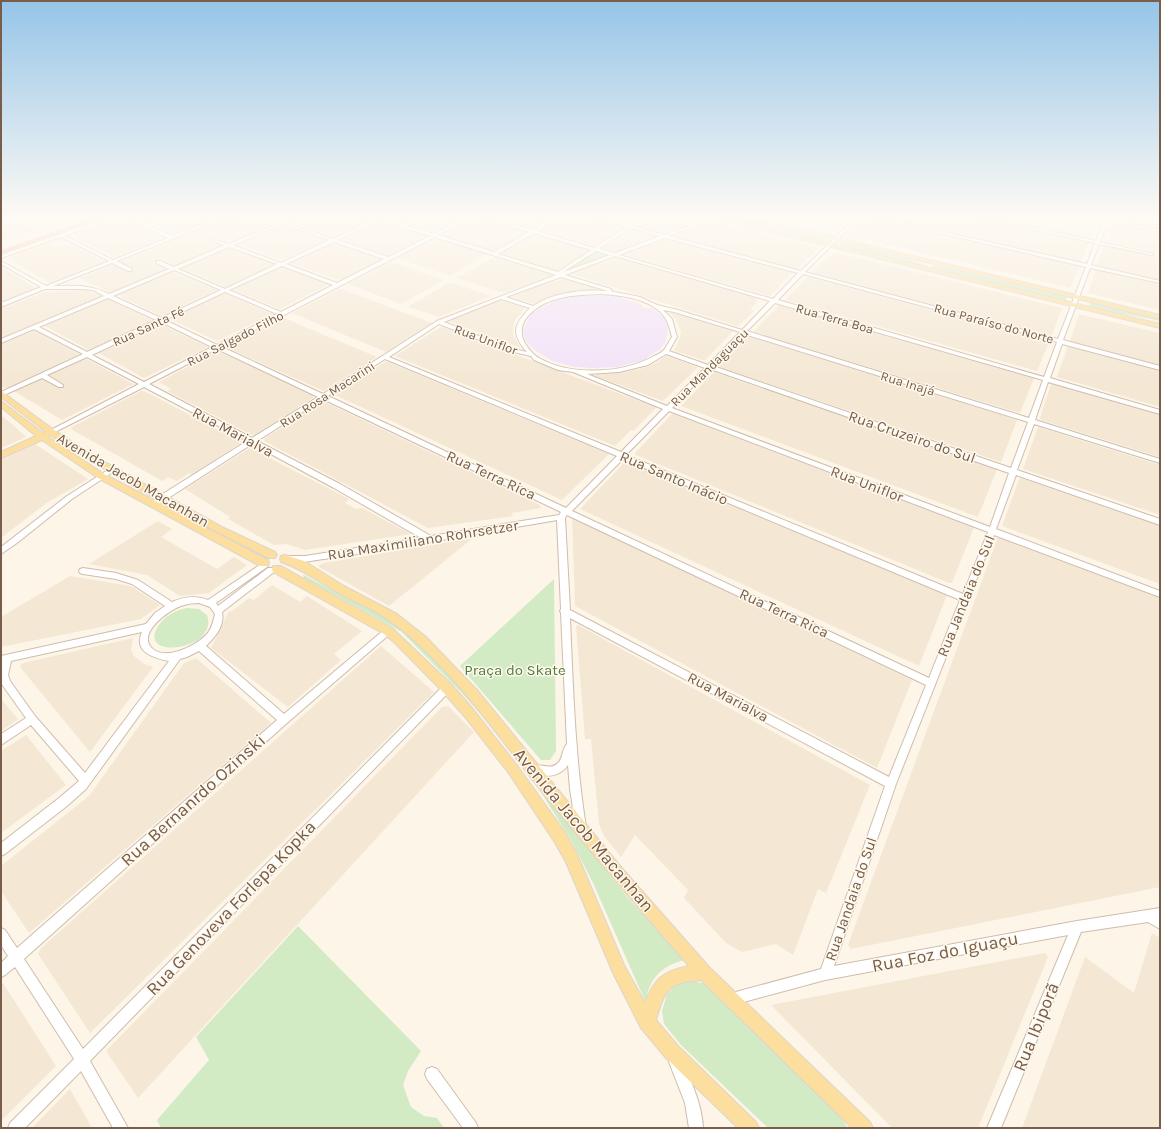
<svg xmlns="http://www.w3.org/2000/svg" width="1161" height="1129" font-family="Karla,sans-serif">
  <rect width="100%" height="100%" fill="#fdf5e7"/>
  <g fill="#f4e8d5">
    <polygon points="18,218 74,218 43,229"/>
    <polygon points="120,218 164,238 114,257 79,239 81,238 74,235"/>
    <polygon points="136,218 215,218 172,234"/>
    <polygon points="234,218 261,218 276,224 235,241 218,236 210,239 224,245 175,266 160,259 152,263 165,270 112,292 110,292 79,278 227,219 244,225 248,223"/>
    <polygon points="299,218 371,218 374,219 334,237 290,222"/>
    <polygon points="388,218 464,218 434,232"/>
    <polygon points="474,218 480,218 527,232 493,251 442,235"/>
    <polygon points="498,218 551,218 534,228"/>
    <polygon points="561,218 589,218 624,228 596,246 540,230"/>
    <polygon points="648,218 703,218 663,234 636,226"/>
    <polygon points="864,218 867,218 1080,266 1070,288 848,235"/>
    <polygon points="883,218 977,218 1089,242 1081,262"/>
    <polygon points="1115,218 1160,218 1160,229 1114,220"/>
    <polygon points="381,220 427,235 427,236 387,255 341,240"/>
    <polygon points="8,221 34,232 1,243 1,223"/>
    <polygon points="713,221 728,225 819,248 797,269 672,236"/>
    <polygon points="1112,224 1160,233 1160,280 1097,265 1104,245 1157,256 1158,253 1109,242 1111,233 1109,232"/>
    <polygon points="280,225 283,225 327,240 282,260 239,244"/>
    <polygon points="631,230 657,236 616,252 603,248"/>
    <polygon points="533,234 536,234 590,250 556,271 500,253"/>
    <polygon points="437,238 488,254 450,276 398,258"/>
    <polygon points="666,238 793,272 770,296 625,255"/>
    <polygon points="50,243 60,247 71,244 103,261 50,283 7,258"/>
    <polygon points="332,243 334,243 382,259 339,280 290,263"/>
    <polygon points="232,247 275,265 226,287 181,269"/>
    <polygon points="833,253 838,253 1062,308 1052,335 1049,335 811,272 828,256 831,256"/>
    <polygon points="495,257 553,275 503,293 456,278"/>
    <polygon points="617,257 758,298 755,302 757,303 750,309 754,311 738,326 571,274"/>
    <polygon points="392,262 444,280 401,304 348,284"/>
    <polygon points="1,267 9,271 35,288 1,302"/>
    <polygon points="281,267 282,267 330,284 280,309 234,290 235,288"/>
    <polygon points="1096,269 1160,284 1160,310 1088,293"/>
    <polygon points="169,272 172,272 217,290 161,316 117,295"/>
    <polygon points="808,277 1048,341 1049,342 1037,371 785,300"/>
    <polygon points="564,278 599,289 560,293 547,297 533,304 510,296 551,281 554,282"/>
    <polygon points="449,283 452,283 491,296 439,317 409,307 409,306"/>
    <polygon points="339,289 341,289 432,323 386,352 292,313"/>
    <polygon points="87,290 101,296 1,338 1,309 45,292"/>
    <polygon points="222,294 225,294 273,314 217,341 170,319"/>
    <polygon points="108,299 153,321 89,350 45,326"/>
    <polygon points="499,300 525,308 515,320 513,327 513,336 521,348 448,321"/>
    <polygon points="779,305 1033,377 1034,379 1020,413 755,332 754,331"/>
    <polygon points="667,310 733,331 705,360 703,360 675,351 674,350 680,338 681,331 676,320"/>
    <polygon points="1079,314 1160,333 1160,365 1070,341"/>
    <polygon points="284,318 353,347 377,357 324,391 225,347 280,319"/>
    <polygon points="159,323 208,347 144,378 97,352"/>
    <polygon points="442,327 634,399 657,407 633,431 631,430 615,446 395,356 439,328"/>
    <polygon points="32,330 35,330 79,354 78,355 9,387 4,388 1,386 1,343"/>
    <polygon points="749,336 1017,420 1001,462 719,367"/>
    <polygon points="1068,346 1160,371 1160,407 1057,377"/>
    <polygon points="218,351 313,395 313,398 254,436 167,391 171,389 159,382"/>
    <polygon points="666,356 698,367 663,401 593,375 618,373 640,369 652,365"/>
    <polygon points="82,358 85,358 133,384 62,420 14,391"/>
    <polygon points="385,362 388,362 609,454 562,500 335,395 335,394"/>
    <polygon points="714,372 997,469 978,517 681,406"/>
    <polygon points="1054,383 1160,414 1160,457 1041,420 1040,418 1051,384"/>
    <polygon points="141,391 144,391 242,442 192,475 189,473 177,481 168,477 162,481 71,429 72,427"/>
    <polygon points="323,401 540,505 541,508 512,513 513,516 428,528 264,441 265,438"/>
    <polygon points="672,414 674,414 974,527 952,583 949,583 636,455 635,453"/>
    <polygon points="1,415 13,425 26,437 1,448"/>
    <polygon points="1038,427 1160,465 1160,515 1023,469"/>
    <polygon points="35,444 88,479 45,504 1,538 1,459"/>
    <polygon points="250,448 349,499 345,503 356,509 362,508 411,534 305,550 287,544 274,545 228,519 230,517 185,489"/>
    <polygon points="626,461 947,595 919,666 580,509"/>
    <polygon points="1020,477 1160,524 1160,584 1002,526"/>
    <polygon points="572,518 912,680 877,768 575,606"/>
    <polygon points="158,521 172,529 161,537 217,569 234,557 247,565 209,593 180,596 147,575 89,564"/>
    <polygon points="998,537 1001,537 1160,597 1160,887 851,949 848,945"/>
    <polygon points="473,538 389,606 319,567 319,565 324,563"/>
    <polygon points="70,576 131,586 160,605 141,619 1,647 1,617"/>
    <polygon points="272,585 300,602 307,596 362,631 334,654 341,660 288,707 211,648 229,611 231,612 249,598 254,600"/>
    <polygon points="578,625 870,785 826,893 818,889 793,955 776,944 742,952 726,943 684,898 688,890 635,835 621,857 604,836 599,824 591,739 585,739 576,626"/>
    <polygon points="133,638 131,650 134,656 144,664 153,667 90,752 20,667 23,663"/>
    <polygon points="381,646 434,692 90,1033 38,954 40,949"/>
    <polygon points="196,658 271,723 29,933 1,891 1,866 89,796 184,663"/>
    <polygon points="1,699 18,719 1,731"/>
    <polygon points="448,706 474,732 138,1098 106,1051 442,707"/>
    <polygon points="26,735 66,785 1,833 1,751"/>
    <polygon points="1152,933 1160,938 1160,1128 1022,1128 1085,957 1134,993"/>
    <polygon points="1045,953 1048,957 978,1128 892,1128 771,1005"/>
    <polygon points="3,983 56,1066 1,1121 1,985"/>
    <polygon points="70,1089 92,1128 32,1128"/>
  </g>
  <g fill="#ede7e0">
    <polygon points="779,218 845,218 835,227 838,228 835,231"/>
    <polygon points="993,218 1086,218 1098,220 1091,239"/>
  </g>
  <polygon fill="#f2e3f9" points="586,295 615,296 641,304 643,308 652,308 664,318 667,324 668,331 665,343 659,350 641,361 617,367 591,368 570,366 553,361 536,351 530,346 525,339 523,331 525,326 531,314 554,301"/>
  <g fill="#d2ebc4">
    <polygon points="721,218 742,218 827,239 823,243"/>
    <polygon points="843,242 901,257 925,265 919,266 839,247"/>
    <polygon points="595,250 610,255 560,274"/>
    <polygon points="932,265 1067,297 1065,301 929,269 932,267"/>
    <polygon points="1090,303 1160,319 1160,321 1089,307"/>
    <path d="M304,575L335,592H339L392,621L404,629L454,679L628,898L685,960C663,965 648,978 646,1003L593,883L571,840L539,789L485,719L461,692L402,632L304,578L303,575Z"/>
    <polygon points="554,579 556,751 550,760 541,760 460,666"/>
    <path d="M187,608L199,609L207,615C220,651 134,661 159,625C165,616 176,610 187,608Z"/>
    <polygon points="298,926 421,1051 408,1071 403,1085 411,1107 424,1116 437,1118 444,1128 161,1128 157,1120 209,1060 196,1037"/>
    <polygon points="693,981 707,984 838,1113 848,1128 768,1128 681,1045 664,1024 662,1011 667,994 676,985"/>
  </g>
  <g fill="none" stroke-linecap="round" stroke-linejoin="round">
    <defs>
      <g id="minor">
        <polygon points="6,218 11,218 41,232 37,233"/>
        <path d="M108,218H114L65,236L113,260L168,238L125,218H130L172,236L219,218H225L117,261L132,269V271H128L112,263L53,286C76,286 88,284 109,294L169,269L156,263V261H160L174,267L225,245L213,241V239L229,244L279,223L267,218H273L283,221L291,218H296L287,223L333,239L377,218H383L434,234L465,218H470L438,235L494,252L529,232L485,218H491L533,230L553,218H558L537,231L594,248L626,227L594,218H601L629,225L640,218H645L633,226L664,235L710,218H716L669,236L801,271L855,218H859L805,272L1058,339L1086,267L874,218H881L1087,264L1095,243L981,218H989L1096,241L1104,221L1092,218H1109V220L1160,230V232L1108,222L1100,242L1154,254L1152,255L1099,244L1091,265L1160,281V283L1090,268L1063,340L1160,366V370L1062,344L1050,378L1160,410V414L1048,382L1035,420L1160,459V463L1034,424L1017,470L1160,519V525L1016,475L996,529L1160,591V597L994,535L896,784L834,966L1077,921L1160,908V929L1148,922L1081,932L1001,1128H987L1068,935L825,980L732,1005L728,1003L726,999L728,995L732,993L821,969L885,786L570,618C573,688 575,758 586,827L585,831L581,832L577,831L576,827L570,789L568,765C559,778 544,778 530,772L529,769L530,766C540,762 550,772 559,762C563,757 562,749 567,744L561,613L560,611L561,609L557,520C480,533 402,548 324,559C315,560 288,566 283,559L287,556H305L421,538L334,488L252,444L156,506H150L149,504L150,502L247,441L144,387L53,433H49V431L139,384L87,357L47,375L63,385V387H59L42,378L4,395L1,396V392L83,354L34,329L1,343V339L104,296L93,290L83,289H45L1,307V303L41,287L1,264V261L46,286L109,261L61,237L1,258V255ZM380,220L430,236L388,257L337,240ZM283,224L329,240L281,263L233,245ZM630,228L660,236L615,253L599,249ZM534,233L591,250L558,272L498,254ZM435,237L556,275L437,321L323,394L222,347ZM665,238L798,273L773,299L619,255ZM334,242L384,259L337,283L286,264ZM229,247L277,264L225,289L178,269ZM596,251L610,255L563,272ZM615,256L770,301L742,330L678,310L657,305L640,297L610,291L612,290L611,289L565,275ZM282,266L333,285L281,312L229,290ZM174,270L221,290L161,318L113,296ZM803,274L1057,342L1044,377L778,300ZM561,277L608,291C584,289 554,292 533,306L506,297ZM225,292L277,314L217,345L165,320ZM600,294C621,295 654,299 666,319C669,324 670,331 672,337C669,341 667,346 664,350C661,353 657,355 654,356C623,374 570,376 539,358C532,354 522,342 522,334C521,326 524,320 529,315C547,296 575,295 600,294ZM108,298L156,320L87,352L39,327ZM501,299L530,308C513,325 511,334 527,352L509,348L444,322ZM775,303L1043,380L1029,418L747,331ZM663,310L674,312L740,332L708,365L669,351L677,337L672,319ZM161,322L212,347L144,382L92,355ZM439,324L505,350L531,356L534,360L558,370L573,372L663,409L621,452L389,357ZM744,334L1028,422L1011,468L713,366ZM217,349L318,397L252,438L149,384ZM666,354L705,368L667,406L587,374L619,372L648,365ZM385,359L617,456L566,508L328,396ZM710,369L1009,473L990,527L672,408ZM323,399L561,512L559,515L431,536L340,484L257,441ZM669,411L988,532L963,594L626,455ZM623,459L960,600L929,678L572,511ZM567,515L926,685L889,777L570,610L565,518Z"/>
        <polygon points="228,218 234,218 247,224 243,225"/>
        <polygon points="111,468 115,468 116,470 72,499 17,543 1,554 1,547 67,496"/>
        <path d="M264,562L268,565L267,567L216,603L218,606L268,568H274L275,570L274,572L222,612C225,626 215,637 206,646L284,714L385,629L388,627L391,629L392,631L391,633L287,723L24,959L83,1049L444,685L447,684L450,685L452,688L450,691L90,1061L128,1128H113L81,1071L25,1128H8L10,1123L74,1059L15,967L5,975L1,977V963L8,956L1,945V928L5,930L17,948L277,720L199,651L187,657L180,659L86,789L67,806L5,854L1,856V843L59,798L79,781L31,725L1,745V734L26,718L1,683V656L146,624L155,613L165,606L132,584L116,579L83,574L80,573L79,571L80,569L83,568L116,573L138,580L172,602C184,597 195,595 208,600ZM199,603L210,607L215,614C213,622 212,628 207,634C196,646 163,663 150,646C140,631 169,610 181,606C186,604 193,603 199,603ZM142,632C133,652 154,658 169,661L85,773L35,716L10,681L8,675L11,661Z"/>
        <path d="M676,1055L681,1057C690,1080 702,1103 703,1128H689L685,1103L669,1062L671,1057Z"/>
        <polygon points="432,1067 437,1069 476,1123 478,1128 463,1128 427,1079 425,1074 427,1069"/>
      </g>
      <g id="major">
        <polygon points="714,218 723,218 1160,324 1160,328"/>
        <polygon points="745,218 754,218 1160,315 1160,319"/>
        <path d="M1,391L54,430L94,456L224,528L275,552L277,555L275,558H269C194,521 120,481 50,435L48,437L104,474L268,560L269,563L268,566H260L98,478L42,440L1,458V452L36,436L1,407V401L43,433L46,432L1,397Z"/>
        <path d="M285,555L304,561L344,586L397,614L426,637L477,690L620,866L709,967L870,1122L873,1128H852L701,980C668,983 665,989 656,1020L678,1046L756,1122L759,1128H738L666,1058L641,1028L614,975L566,862L554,841L508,772L465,717L443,692L394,642L384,634L273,572L272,569L273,566H281L392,628L451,684L473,709L516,764L564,831L576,852L624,965L645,1003C654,979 663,971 689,966C640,910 593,854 546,797C499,738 451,665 390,621C374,609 354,602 337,592C318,581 302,569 281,562L280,559L281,556Z"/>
      </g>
      <polygon id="highway" points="95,218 104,218 1,255 1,251"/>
    </defs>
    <use href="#minor" stroke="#cfbdac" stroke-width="2"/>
    <use href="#major" stroke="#dcd5d0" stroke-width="2"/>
    <use href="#highway" stroke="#dcd5d0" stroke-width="2"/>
    <use href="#minor" fill="#fff" fill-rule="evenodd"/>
    <use href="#major" fill="#fcde9f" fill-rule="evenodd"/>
    <use href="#highway" fill="#f7ba9d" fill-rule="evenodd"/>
  </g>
  <linearGradient id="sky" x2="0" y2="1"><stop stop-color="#95c5e8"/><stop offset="0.58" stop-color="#fefaf4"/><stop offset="1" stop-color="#fefaf4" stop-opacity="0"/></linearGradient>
  <rect width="1161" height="376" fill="url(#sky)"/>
  <g text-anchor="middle" stroke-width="3" stroke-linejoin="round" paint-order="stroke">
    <g font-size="13" fill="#775d4a" stroke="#fff9ed">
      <text transform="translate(835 318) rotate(16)" y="5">Rua Terra Boa</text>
      <text transform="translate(994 323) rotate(15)" y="5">Rua Paraíso do Norte</text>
      <text transform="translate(148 326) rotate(-25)" y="5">Rua Santa Fé</text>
      <text transform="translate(235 338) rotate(-27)" y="5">Rua Salgado Filho</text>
      <text transform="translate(486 339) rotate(20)" y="5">Rua Uniflor</text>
      <text transform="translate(709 367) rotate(-45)" y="5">Rua Mandaguaçu</text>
      <text transform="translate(908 383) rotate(17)" y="5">Rua Inajá</text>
      <text transform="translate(327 394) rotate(-33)" y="5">Rua Rosa Macarini</text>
    </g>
    <g font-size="15" fill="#775d4a" stroke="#fff9ed">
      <text transform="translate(233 432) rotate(28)" y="5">Rua Marialva</text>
      <text transform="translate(912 437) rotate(19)" y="5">Rua Cruzeiro do Sul</text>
      <text transform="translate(491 475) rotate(25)" y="5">Rua Terra Rica</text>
      <text transform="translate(674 478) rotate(23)" y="5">Rua Santo Inácio</text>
      <text transform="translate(133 480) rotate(30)" y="5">Avenida Jacob Macanhan</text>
      <text transform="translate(867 484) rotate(21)" y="5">Rua Uniflor</text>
      <text transform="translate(423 540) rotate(-9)" y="5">Rua Maximiliano Rohrsetzer</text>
      <text transform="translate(966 596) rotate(-68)" y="5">Rua Jandaia do Sul</text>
      <text transform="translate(784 613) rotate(25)" y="5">Rua Terra Rica</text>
      <text transform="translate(728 697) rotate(28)" y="5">Rua Marialva</text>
      <text transform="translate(851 899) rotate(-71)" y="5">Rua Jandaia do Sul</text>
    </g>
    <g font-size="15" fill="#507d42" stroke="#fff9ed">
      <text x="515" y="675">Praça do Skate</text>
    </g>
    <g font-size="18" fill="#775d4a" stroke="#fff9ed">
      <text transform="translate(193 800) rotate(-42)" y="6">Rua Bernanrdo Ozinski</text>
      <text transform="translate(584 830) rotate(50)" y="6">Avenida Jacob Macanhan</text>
      <text transform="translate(231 908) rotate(-46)" y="6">Rua Genoveva Forlepa Kopka</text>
      <text transform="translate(945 952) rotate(-11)" y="6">Rua Foz do Iguaçu</text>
      <text transform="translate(1036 1027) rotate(-68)" y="6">Rua Ibiporã</text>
    </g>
  </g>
  <rect width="1161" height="1129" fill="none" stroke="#775d4a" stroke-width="4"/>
</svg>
